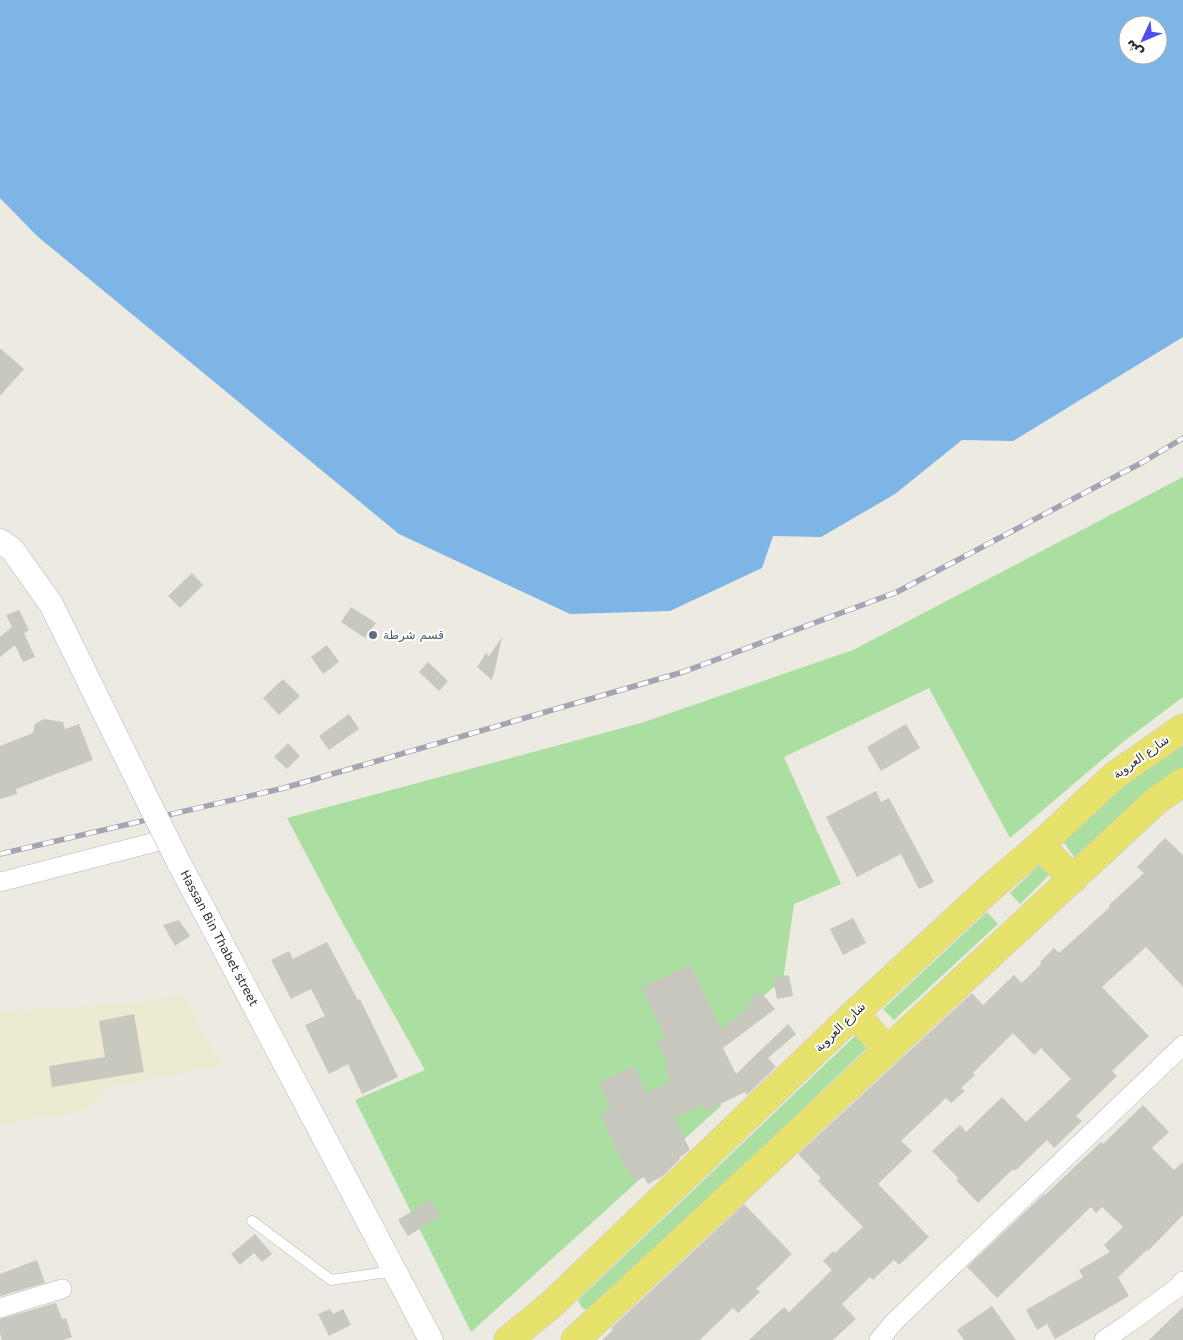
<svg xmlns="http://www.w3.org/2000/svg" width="1183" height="1340" font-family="'DejaVu Sans',Vazirmatn,sans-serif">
  <rect width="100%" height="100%" fill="#edeae1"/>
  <polygon fill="#edead2" points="182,996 221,1065 105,1088 85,1111 0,1124 0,1011 116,1005"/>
  <g fill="#abdfa2">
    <polygon points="1183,477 1183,697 1123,742 1010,838 929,688 784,757 841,884 794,904 783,980 720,1031 721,1106 471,1332 355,1100 425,1070 341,920 287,818 641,723 853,650"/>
    <polygon points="1183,745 1183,767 1141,796 1075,858 1062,840 1122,787"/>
    <polygon points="1039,865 1049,875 1020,904 1010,893"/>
    <polygon points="987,912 998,924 894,1020 883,1009"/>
    <path d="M857,1034L869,1046L591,1310C583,1310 581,1307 578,1300Z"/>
  </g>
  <path fill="#7db5e6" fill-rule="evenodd" d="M0,0H1183V337L1013,441L962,440L895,494L821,537L773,536L762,568L670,611L570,614L399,534L37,236L0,198ZM1128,25H1158V55H1128Z"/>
  <g fill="#c9c8bf">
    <polygon points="0,348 24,369 0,396"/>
    <polygon points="192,573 203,585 180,608 168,596"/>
    <polygon points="351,607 376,623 365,638 341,622"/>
    <polygon points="19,610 29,630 24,633 35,657 23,662 15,645 0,657 0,637 12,627 6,615"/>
    <polygon points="502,637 495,669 492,680 477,667 486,653 489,656"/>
    <polygon points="327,645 339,662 323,674 311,657"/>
    <polygon points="428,662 448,681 439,691 419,672"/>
    <polygon points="283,679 300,696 279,715 263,698"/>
    <polygon points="349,714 359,729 329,750 319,736"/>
    <polygon points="44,719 63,722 65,729 79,724 93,760 16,789 17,794 0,799 0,746 33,733 35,724"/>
    <polygon points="906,724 920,748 881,771 867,747"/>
    <polygon points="288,743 300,756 287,769 274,757"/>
    <polygon points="876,791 881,802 889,798 934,882 919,889 901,854 857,877 826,817"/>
    <polygon points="1165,838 1183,855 1183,987 1146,947 1102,987 1149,1036 1112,1071 1117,1076 1076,1116 1082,1121 1054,1148 1047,1140 1015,1171 1013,1169 978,1203 956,1180 958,1178 932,1151 960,1125 966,1132 1002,1097 1026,1122 1071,1079 1041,1048 1034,1055 1013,1033 973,1073 975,1075 961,1088 965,1091 951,1103 946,1098 901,1141 912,1151 878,1184 929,1237 899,1265 894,1260 873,1280 870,1277 842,1304 856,1319 833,1340 749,1340 784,1307 789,1312 832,1270 823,1261 833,1251 835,1253 863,1227 818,1181 821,1178 798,1154 972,993 983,1005 1014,975 1022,983 1041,964 1040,962 1054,948 1059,953 1110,907 1109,905 1144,873 1137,867"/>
    <polygon points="853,918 866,943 843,955 830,929"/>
    <polygon points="179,920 190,936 175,946 163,925"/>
    <polygon points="327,942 358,1000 360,999 398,1077 362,1094 348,1064 329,1074 305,1025 325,1016 311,989 291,999 271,960 289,951 293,959"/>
    <polygon points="690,965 721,1029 746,1009 757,992 765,997 775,1009 723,1048 736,1074 788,1024 796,1034 768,1058 776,1067 747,1095 745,1092 706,1111 703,1104 674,1118 690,1150 679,1158 680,1159 663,1176 648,1184 644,1177 634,1182 612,1143 613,1142 600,1113 611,1109 599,1082 634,1066 646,1093 671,1081 664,1067 669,1065 657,1042 666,1038 641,988"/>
    <polygon points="789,975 793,996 777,999 773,978"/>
    <polygon points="134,1014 144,1072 52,1087 49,1066 105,1057 99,1021"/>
    <polygon points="1143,1105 1169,1132 1152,1148 1174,1170 1183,1162 1183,1215 1148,1251 1147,1250 1118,1277 1129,1296 1055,1339 1047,1324 1037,1330 1026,1310 1083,1277 1079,1270 1110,1252 1104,1245 1123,1227 1102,1207 1096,1213 1091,1207 997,1298 967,1267 1044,1194 1045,1195 1101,1142 1103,1144"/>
    <polygon points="429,1200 440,1216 408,1236 398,1220"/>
    <polygon points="744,1204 792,1254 756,1289 760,1292 738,1313 733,1308 700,1340 602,1340 613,1330 611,1328"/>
    <polygon points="255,1234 272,1254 262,1262 254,1253 240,1265 231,1254"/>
    <polygon points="37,1260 45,1283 0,1296 0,1274"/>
    <polygon points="56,1303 62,1319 66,1318 72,1337 63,1340 2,1340 0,1333 0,1319"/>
    <polygon points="992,1306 1016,1340 964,1340 957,1330"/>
    <polygon points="1183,1307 1183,1340 1149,1340"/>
    <polygon points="330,1309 333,1314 343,1309 351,1325 329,1336 318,1314"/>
  </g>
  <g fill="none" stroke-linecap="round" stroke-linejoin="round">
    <defs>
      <polyline id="service" points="252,1221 331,1280 395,1271"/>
      <g id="minor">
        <polyline points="0,882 167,839"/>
        <polyline points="0,1308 62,1289"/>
        <polyline points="879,1340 895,1321 1183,1045"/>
        <polyline points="1104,1340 1129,1323 1177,1288 1183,1281"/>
      </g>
      <g id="tertiary">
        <polyline points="0,541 12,549 51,604 141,787"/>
        <polyline points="179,863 431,1340"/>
      </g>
      <g id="primary">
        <polyline points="1040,845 1073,879"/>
        <polyline points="855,1013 887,1051"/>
        <polyline points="508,1340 552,1304 855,1013 987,891 1040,845 1114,776 1183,728"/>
        <polyline points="575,1340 1156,801 1183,782"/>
      </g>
    </defs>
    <use href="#service" stroke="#b4b4bf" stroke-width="11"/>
    <use href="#minor" stroke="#b4b4bf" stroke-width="20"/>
    <use href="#tertiary" stroke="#b4b4bf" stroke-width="25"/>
    <use href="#primary" stroke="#c8c8c8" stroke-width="29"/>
    <use href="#service" stroke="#fff" stroke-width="10"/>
    <use href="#minor" stroke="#fff" stroke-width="19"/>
    <use href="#tertiary" stroke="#fff" stroke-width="24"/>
    <use href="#primary" stroke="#e7e26c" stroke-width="28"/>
    <defs>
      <polyline id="rail" points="0,854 284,788 683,672 897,592 1143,462 1183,438"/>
    </defs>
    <use href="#rail" stroke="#a4a4b5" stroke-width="5.5"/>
    <use href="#rail" stroke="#fff" stroke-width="4" stroke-dasharray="11" stroke-linecap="butt"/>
    <defs>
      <polyline id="tertiary-bridge" points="141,787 179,863"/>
    </defs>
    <use href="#tertiary-bridge" stroke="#b4b4bf" stroke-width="25" stroke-linecap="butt"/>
    <use href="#tertiary-bridge" stroke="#fff" stroke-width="24"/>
  </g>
  <circle fill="#5c6f8a" stroke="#fff" stroke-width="2" cx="373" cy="635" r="5"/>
  <g text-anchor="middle" stroke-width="4" stroke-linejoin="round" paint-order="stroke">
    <g font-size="12" fill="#4e5e75" stroke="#fff" text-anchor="start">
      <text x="383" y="639">قسم شرطة</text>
    </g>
    <g font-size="12" fill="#2d2d2d" stroke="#fff">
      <text transform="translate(1141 757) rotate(-35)" y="4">شارع العروبة</text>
      <text transform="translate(219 938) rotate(62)" y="4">Hassan Bin Thabet street</text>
      <text transform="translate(840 1027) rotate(-44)" y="4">شارع العروبة</text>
    </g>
  </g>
  <g transform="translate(1143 40) rotate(226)"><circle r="24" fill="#ffffff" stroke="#ababab"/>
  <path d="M0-4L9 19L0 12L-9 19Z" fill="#514fec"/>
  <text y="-8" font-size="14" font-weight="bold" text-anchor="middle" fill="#2d2d2d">ش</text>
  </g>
</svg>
